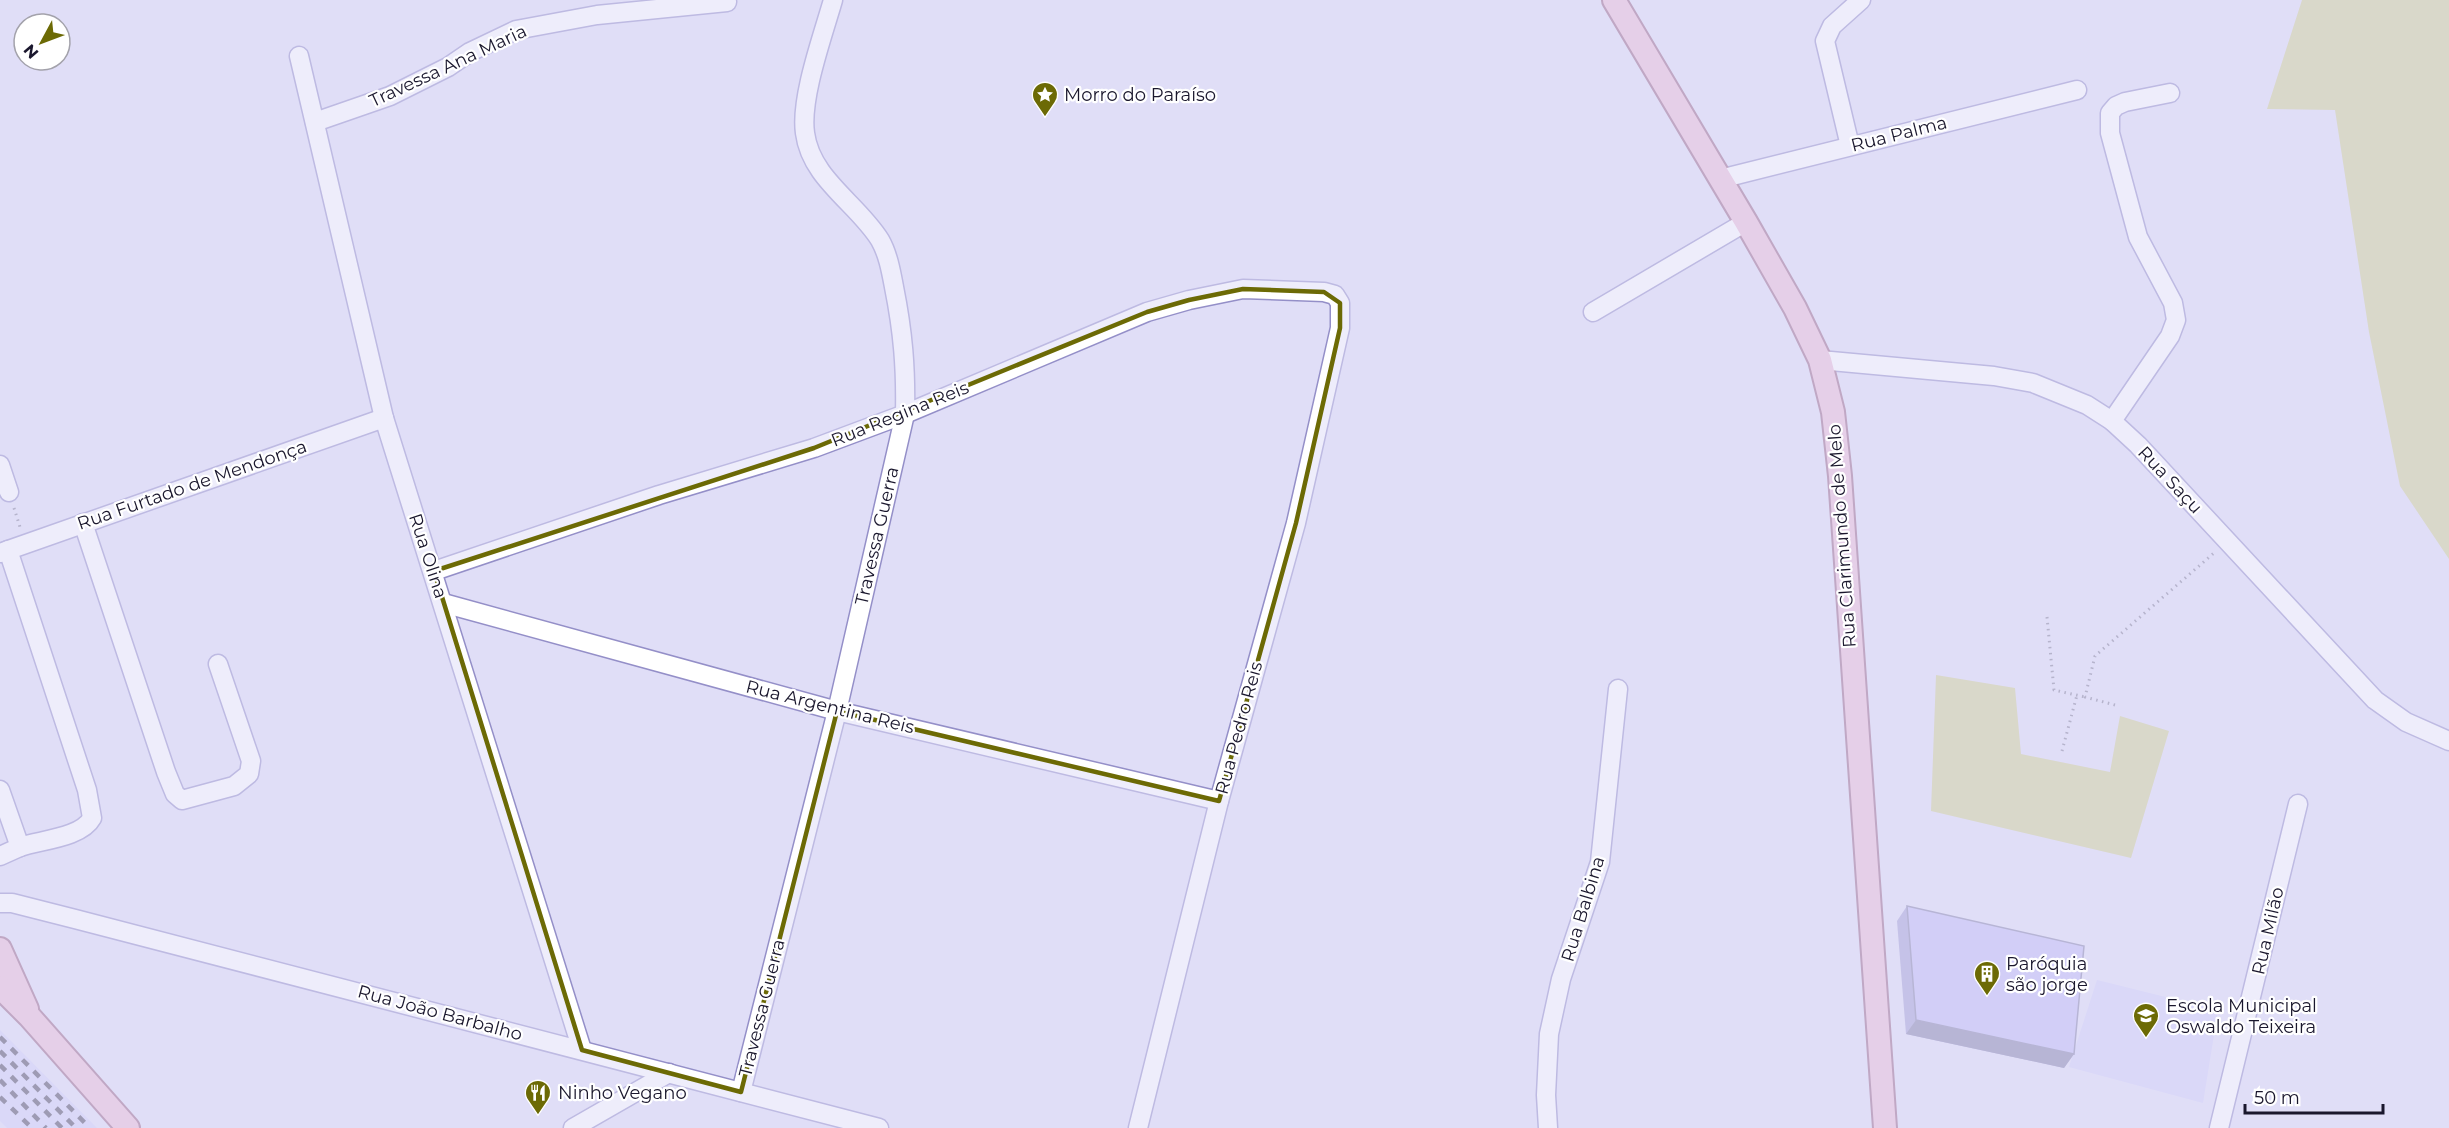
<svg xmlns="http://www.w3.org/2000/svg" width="2449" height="1128" font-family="Montserrat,sans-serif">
  <rect width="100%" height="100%" fill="#e0def7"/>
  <g fill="#d2d0f9">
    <polygon points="2097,980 2218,1010 2203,1103 2069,1067"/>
    <polygon points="0,1030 97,1128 7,1128 0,1121"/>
  </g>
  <g fill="#d1d093">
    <polygon points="2302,0 2449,0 2449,559 2400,486 2369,332 2335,110 2267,109"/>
    <polygon points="1936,675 2015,688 2021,754 2110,772 2120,716 2169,731 2131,858 1931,811"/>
  </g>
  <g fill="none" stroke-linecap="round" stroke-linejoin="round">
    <defs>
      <g id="minor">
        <polyline points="299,56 384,418 582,1050"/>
        <polyline points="315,122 390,96 448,67 470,52 516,30 597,15 727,2"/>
        <polyline points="1850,146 1825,41 1832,26 1861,0"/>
        <polyline points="1720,179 2077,90"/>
        <polyline points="1593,312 1746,222"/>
        <polyline points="1820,360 1994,376 2033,383 2087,405 2112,421 2138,445 2375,700 2406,722 2449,741"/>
        <polyline points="2112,421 2170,336 2176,320 2173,303 2138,237 2110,133 2110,113 2116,106 2125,102 2170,93"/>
        <polyline points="0,465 9,492"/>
        <polyline points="83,523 166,772 175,794 182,800 234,786 249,774 251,761 218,664"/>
        <polyline points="0,553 384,418"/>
        <polyline points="434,571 659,495 814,448 905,414 1147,312 1189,300 1243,289 1324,292 1335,295 1340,303 1340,328 1296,523 1219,801 1138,1128"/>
        <polyline points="443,603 837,711 1219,801"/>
        <path d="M0,790L20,847C40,840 81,838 92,818L87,790L8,550"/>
        <polyline points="0,856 20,847"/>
        <polyline points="0,903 12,903 75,919 879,1128"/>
        <path d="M741,1092L837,711L905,414C906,368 903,332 894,287C891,271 888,254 880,240C857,203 811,179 805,133C800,98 823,35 833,0"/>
        <polyline points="573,1128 669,1073"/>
        <polyline points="1548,1128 1546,1095 1549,1034 1561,979 1600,862 1618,689"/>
        <polyline points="2219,1128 2298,804"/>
      </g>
      <g id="major">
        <polyline points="1614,0 1746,222 1795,308 1820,360 1833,412 1840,476 1885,1128"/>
        <polyline points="0,949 27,1009"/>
        <polyline points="0,987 29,1016 128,1128"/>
      </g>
    </defs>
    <use href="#minor" stroke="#948fc8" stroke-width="21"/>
    <use href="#major" stroke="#9a6687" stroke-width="26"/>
    <g stroke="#838098" stroke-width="3" stroke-dasharray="1.5 4.5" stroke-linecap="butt">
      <polyline points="14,508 20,527"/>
      <polyline points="2047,617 2054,690 2085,697"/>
      <polyline points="2115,705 2085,697 2095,656 2214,553"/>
      <polyline points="2062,751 2077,695"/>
    </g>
    <use href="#minor" stroke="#fff" stroke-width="18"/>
    <use href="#major" stroke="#ecbcd4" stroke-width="22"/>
    <g stroke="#4e4b62" stroke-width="4.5" stroke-dasharray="8 8" stroke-linecap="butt">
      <polyline points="0,1037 90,1128"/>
      <polyline points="0,1051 76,1128"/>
      <polyline points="0,1065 62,1128"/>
      <polyline points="0,1080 46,1128"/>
      <polyline points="0,1097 32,1128"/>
    </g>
  </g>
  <polygon fill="#a5a1d4" points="1907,906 2074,1054 2064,1068 1906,1034 1897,921"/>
  <polygon fill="#8683ac" points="1916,1020 2074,1054 2064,1068 1906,1034"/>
  <polygon fill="#c0bbf6" stroke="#8683ac" stroke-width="1.5" points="1907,906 2084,946 2074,1054 1916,1020"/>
  <path d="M0 0H2449V1128H0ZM1243,289L1324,292L1340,303V328L1296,523L1219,801L837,711L741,1092L582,1050L434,571L814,448L1147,312L1189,300Z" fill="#e0def7" fill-opacity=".55" fill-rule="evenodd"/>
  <path fill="none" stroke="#6c6a05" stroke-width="4.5" stroke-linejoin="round" d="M1243,289L1324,292L1340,303V328L1296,523L1219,801L837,711L741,1092L582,1050L434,571L814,448L1147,312L1189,300Z"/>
  <defs>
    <symbol id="sight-pin" viewBox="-11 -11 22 30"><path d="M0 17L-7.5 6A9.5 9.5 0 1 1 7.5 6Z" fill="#6c6a05" stroke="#fff"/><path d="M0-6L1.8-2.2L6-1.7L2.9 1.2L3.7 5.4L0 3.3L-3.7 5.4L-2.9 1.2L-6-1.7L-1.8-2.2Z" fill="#fff"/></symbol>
    <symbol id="building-pin" viewBox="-11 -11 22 30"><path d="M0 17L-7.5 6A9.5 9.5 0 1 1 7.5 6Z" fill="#6c6a05" stroke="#fff"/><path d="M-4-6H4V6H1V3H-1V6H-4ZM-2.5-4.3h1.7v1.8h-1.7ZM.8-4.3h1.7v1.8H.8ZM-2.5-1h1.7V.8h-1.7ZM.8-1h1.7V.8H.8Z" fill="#fff"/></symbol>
    <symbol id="school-pin" viewBox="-11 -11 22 30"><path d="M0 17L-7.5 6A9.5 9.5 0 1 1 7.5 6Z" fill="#6c6a05" stroke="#fff"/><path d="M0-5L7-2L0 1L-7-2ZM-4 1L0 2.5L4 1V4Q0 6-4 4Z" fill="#fff"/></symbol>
    <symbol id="restaurant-pin" viewBox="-11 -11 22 30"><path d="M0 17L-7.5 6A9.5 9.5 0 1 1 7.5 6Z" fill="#6c6a05" stroke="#fff"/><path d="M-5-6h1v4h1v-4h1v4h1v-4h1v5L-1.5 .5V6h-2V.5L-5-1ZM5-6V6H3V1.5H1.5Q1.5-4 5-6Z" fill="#fff"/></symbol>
  </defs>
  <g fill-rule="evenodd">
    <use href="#sight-pin" x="1030" y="80" width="30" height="40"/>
    <use href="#building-pin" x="1972" y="959" width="30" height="40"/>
    <use href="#school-pin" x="2131" y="1001" width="30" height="40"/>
    <use href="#restaurant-pin" x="523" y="1078" width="30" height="40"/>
  </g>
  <g text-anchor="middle" stroke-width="4.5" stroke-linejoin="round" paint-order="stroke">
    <g font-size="18" fill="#1a172d" stroke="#fff">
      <text transform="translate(448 66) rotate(-25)" y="6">Travessa Ana Maria</text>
      <text transform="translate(1899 134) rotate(-14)" y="6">Rua Palma</text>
      <text transform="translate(900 414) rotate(-22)" y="6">Rua Regina Reis</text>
      <text transform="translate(2170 480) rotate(47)" y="6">Rua Saçu</text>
      <text transform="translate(192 485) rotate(-19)" y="6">Rua Furtado de Mendonça</text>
      <text transform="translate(877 536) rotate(-77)" y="6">Travessa Guerra</text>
      <text transform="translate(1842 536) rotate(-94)" y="6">Rua Clarimundo de Melo</text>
      <text transform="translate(428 556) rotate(72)" y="6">Rua Olina</text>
      <text transform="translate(830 707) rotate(14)" y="6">Rua Argentina Reis</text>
      <text transform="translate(1239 728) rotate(-75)" y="6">Rua Pedro Reis</text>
      <text transform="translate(1583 909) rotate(-73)" y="6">Rua Balbina</text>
      <text transform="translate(2268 931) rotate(-77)" y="6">Rua Milão</text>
      <text transform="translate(762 1008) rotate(-76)" y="6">Travessa Guerra</text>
      <text transform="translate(440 1013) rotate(15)" y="6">Rua João Barbalho</text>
    </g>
    <g font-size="18" fill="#1a172d" stroke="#fff" text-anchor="start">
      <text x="1064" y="101">Morro do Paraíso</text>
      <text x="2006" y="970">Paróquia<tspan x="2006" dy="21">são jorge</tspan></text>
      <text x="2166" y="1012">Escola Municipal<tspan x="2166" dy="21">Oswaldo Teixeira</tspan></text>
      <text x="558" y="1099">Ninho Vegano</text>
    </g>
  </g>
  <g transform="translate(42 42) rotate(229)"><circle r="28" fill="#ffffff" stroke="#a3a2ab" stroke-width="1.5"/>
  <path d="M0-4.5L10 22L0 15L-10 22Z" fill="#6c6a05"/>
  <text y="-9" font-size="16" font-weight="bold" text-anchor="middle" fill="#1a172d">N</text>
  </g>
  <path d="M2245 1104v9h138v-9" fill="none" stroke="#1a172d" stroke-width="3"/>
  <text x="2254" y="1104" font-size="18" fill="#1a172d" stroke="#ffffff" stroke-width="4.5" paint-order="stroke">50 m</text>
</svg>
